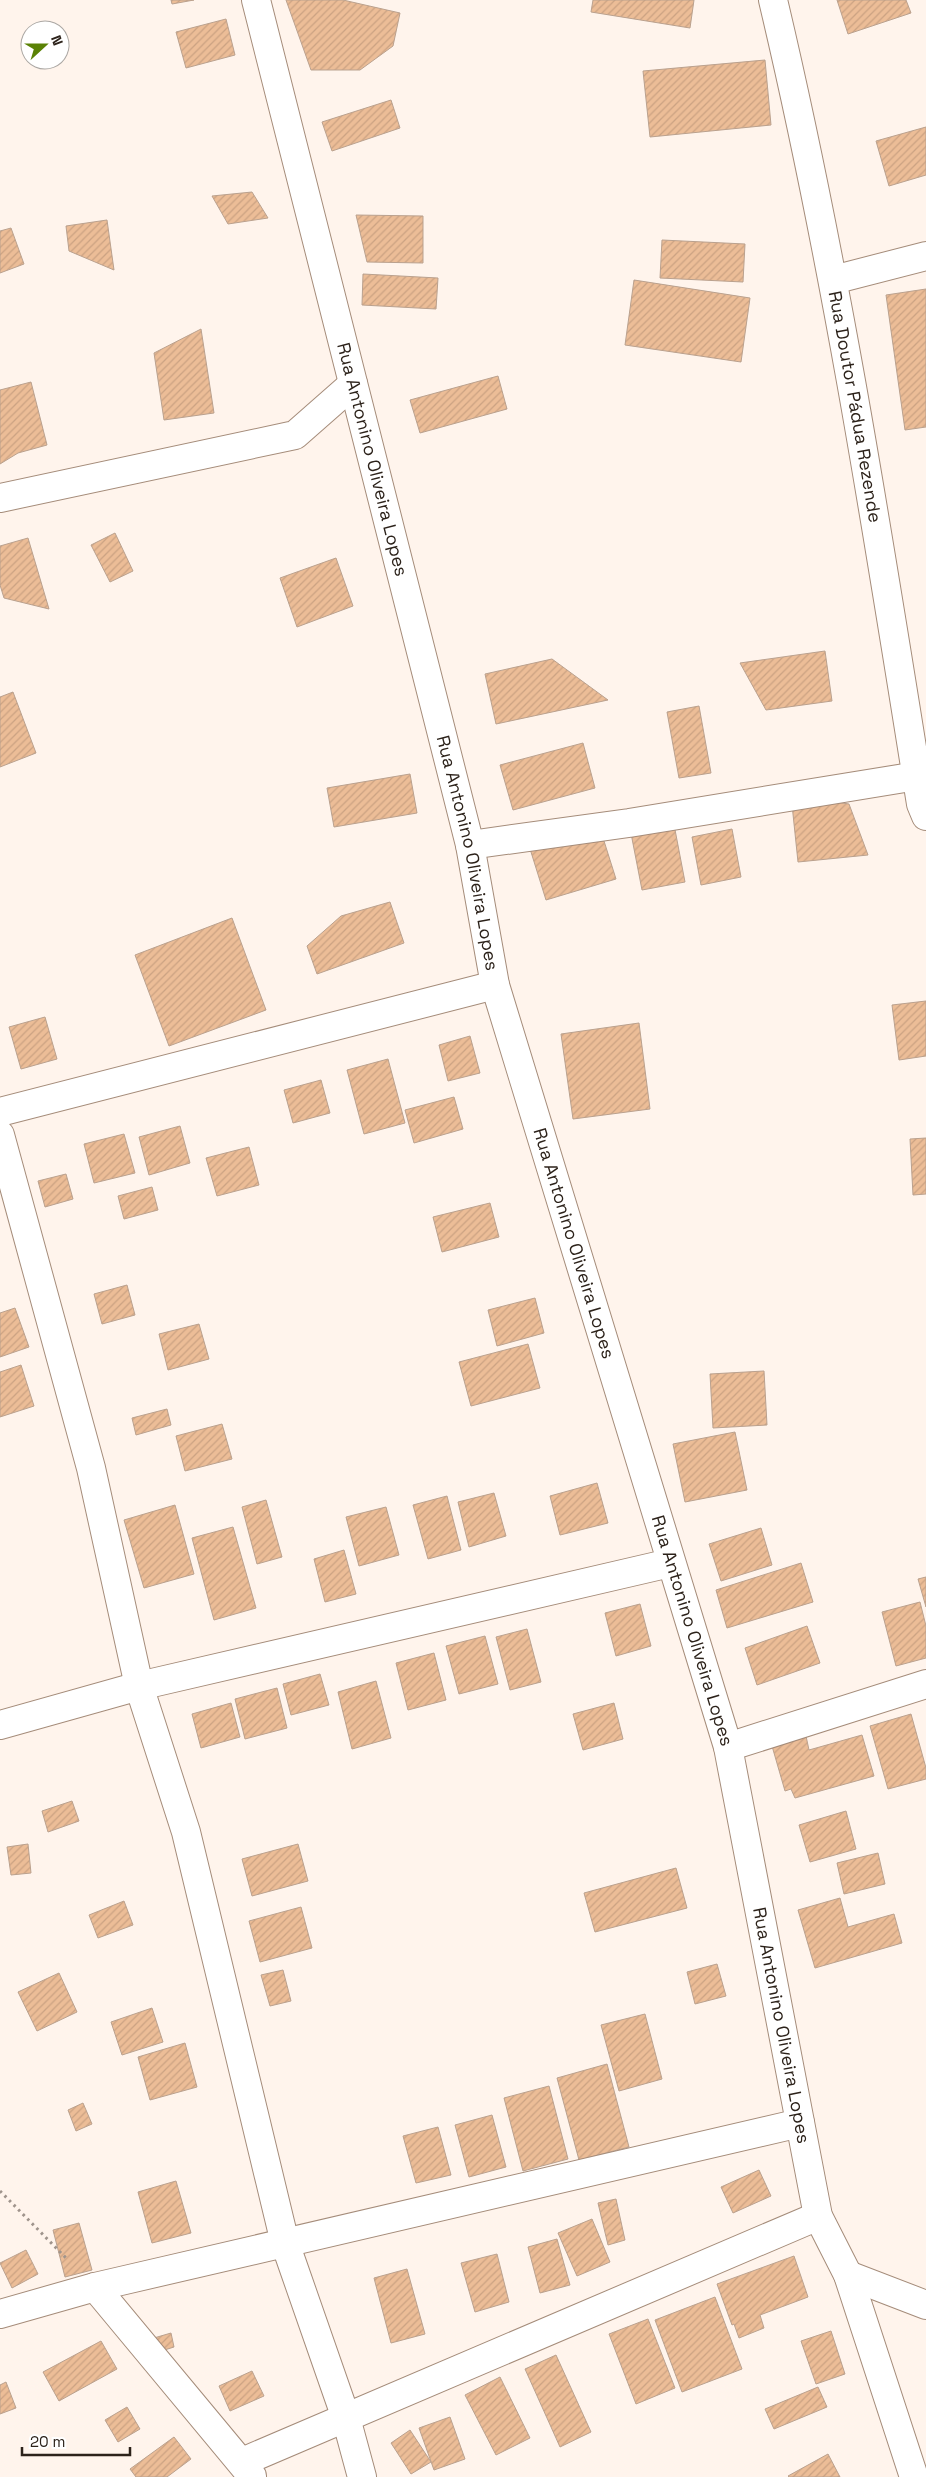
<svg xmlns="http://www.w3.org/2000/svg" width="926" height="2477" font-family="'Space Grotesk',sans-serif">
  <defs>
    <pattern id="building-hatch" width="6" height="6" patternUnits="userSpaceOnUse" patternTransform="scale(1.25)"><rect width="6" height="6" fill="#ecbd97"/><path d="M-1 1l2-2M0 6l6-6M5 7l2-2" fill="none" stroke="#cba282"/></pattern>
  </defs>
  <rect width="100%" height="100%" fill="#fff4ec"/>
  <g fill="url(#building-hatch)" stroke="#baa18e">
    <polygon points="171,0 194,0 172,4"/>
    <polygon points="286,0 343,0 400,13 393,46 360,70 311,70"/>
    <polygon points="593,0 694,0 690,28 591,12"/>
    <polygon points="837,0 906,0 911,13 848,34"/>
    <polygon points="226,19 235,55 186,68 176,32"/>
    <polygon points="765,60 771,125 650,137 643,71"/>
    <polygon points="391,100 400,128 332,151 322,122"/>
    <polygon points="926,127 926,175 889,186 876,141"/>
    <polygon points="252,192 268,218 228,224 212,196"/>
    <polygon points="356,215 423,216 423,263 367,262"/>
    <polygon points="107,220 114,270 69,251 66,226"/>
    <polygon points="11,228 24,264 0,273 0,231"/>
    <polygon points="662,240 745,244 743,282 660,278"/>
    <polygon points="363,274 438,278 436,309 362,305"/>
    <polygon points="634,280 750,298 741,362 625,345"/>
    <polygon points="926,289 926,427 905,430 886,295"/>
    <polygon points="201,329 214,413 164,420 154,353"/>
    <polygon points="498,376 507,409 420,433 410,400"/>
    <polygon points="31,382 47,445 18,453 0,464 0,390"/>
    <polygon points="115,533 133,571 110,582 91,545"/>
    <polygon points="28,538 49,609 4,598 0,585 0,546"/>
    <polygon points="336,558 353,606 297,627 280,578"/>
    <polygon points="825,651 832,701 766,710 740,663"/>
    <polygon points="552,659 608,700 496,724 485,674"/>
    <polygon points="13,692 36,753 0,767 0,697"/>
    <polygon points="699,706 711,773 679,778 667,712"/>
    <polygon points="583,743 595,788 513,810 500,765"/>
    <polygon points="410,774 417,813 334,827 327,788"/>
    <polygon points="791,795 849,804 868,855 798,862"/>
    <polygon points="672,814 685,882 642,890 629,823"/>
    <polygon points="732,829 741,877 701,885 692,837"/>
    <polygon points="526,836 604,841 616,879 546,900"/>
    <polygon points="390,902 404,943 317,974 307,946 341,916"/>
    <polygon points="232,918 266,1010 169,1046 135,955"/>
    <polygon points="926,1001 926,1056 899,1060 892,1005"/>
    <polygon points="45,1017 57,1059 21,1069 9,1027"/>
    <polygon points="639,1023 650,1109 573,1119 561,1034"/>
    <polygon points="470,1036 480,1073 448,1081 439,1045"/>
    <polygon points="388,1059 405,1123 364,1134 347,1070"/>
    <polygon points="321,1080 330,1113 293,1123 284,1090"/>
    <polygon points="454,1097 463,1129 414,1143 405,1110"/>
    <polygon points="180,1126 190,1163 149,1175 139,1137"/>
    <polygon points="124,1134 135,1173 94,1183 84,1144"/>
    <polygon points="926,1138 926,1194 913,1195 910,1139"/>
    <polygon points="249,1147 259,1185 217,1196 206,1158"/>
    <polygon points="66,1174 73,1199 45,1207 38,1181"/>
    <polygon points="152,1187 158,1210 124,1219 118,1196"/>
    <polygon points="490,1203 499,1237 442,1252 433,1217"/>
    <polygon points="127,1285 135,1315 102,1324 94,1294"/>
    <polygon points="535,1298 544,1333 497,1346 488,1310"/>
    <polygon points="15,1308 29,1347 0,1357 0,1313"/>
    <polygon points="199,1324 209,1359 168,1370 159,1334"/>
    <polygon points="528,1344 540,1388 471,1406 459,1362"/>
    <polygon points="21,1365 34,1406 0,1417 0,1372"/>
    <polygon points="764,1371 767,1425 713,1428 710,1374"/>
    <polygon points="167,1409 171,1425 136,1435 132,1418"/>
    <polygon points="222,1424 232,1459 185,1471 176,1436"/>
    <polygon points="735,1432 747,1490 685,1502 673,1444"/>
    <polygon points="597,1483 608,1523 560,1535 550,1496"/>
    <polygon points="494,1493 506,1536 469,1547 458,1502"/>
    <polygon points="447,1496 461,1550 428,1559 413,1505"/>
    <polygon points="266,1500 282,1557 257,1564 242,1507"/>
    <polygon points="175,1505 194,1574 144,1588 124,1520"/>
    <polygon points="386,1507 399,1555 359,1566 346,1517"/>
    <polygon points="233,1527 256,1608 214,1620 192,1538"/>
    <polygon points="761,1528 772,1565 721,1581 709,1544"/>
    <polygon points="344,1550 356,1594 325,1602 314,1559"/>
    <polygon points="801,1563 813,1602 727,1628 716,1590"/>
    <polygon points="926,1577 926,1607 918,1579"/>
    <polygon points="920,1602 926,1626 926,1658 896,1666 882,1612"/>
    <polygon points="640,1604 651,1646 616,1656 605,1613"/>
    <polygon points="807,1626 820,1663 757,1685 745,1648"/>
    <polygon points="527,1629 541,1682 510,1690 496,1637"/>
    <polygon points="485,1636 498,1684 459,1694 446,1646"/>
    <polygon points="434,1653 446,1700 408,1710 396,1663"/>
    <polygon points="320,1674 329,1705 291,1715 283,1684"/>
    <polygon points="376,1681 391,1738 352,1749 338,1692"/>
    <polygon points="277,1688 287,1728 245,1739 235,1699"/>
    <polygon points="231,1703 240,1737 201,1748 192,1714"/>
    <polygon points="614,1703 623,1739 583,1750 573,1714"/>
    <polygon points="911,1714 926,1768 926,1779 888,1789 870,1726"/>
    <polygon points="862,1735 874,1776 795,1798 791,1789 785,1791 772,1746 806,1736 809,1750"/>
    <polygon points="72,1801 79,1821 48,1832 42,1811"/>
    <polygon points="846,1811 856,1849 810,1862 799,1825"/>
    <polygon points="28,1844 31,1873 11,1875 7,1847"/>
    <polygon points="298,1844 308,1881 252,1896 242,1859"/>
    <polygon points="878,1853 885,1884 844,1894 837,1863"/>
    <polygon points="676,1868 687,1908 595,1932 584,1893"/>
    <polygon points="840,1898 848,1927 894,1914 902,1943 815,1968 798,1910"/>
    <polygon points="124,1901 133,1925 98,1938 89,1915"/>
    <polygon points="301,1907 312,1948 260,1962 249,1921"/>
    <polygon points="717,1964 726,1996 695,2004 687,1972"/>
    <polygon points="283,1970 291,2001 270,2006 261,1975"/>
    <polygon points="59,1973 77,2012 37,2031 18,1992"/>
    <polygon points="152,2008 163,2042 122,2055 111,2022"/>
    <polygon points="645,2014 662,2079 619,2091 601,2025"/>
    <polygon points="185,2043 197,2087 150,2100 138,2057"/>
    <polygon points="607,2064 629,2147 579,2160 557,2078"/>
    <polygon points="549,2086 568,2159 523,2171 504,2098"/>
    <polygon points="83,2103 92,2124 76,2131 68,2110"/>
    <polygon points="492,2115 506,2167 469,2177 455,2125"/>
    <polygon points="438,2127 451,2175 416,2183 403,2136"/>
    <polygon points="759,2170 771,2196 733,2213 721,2187"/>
    <polygon points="176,2181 191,2233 152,2243 138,2192"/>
    <polygon points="616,2199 625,2240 608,2245 598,2203"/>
    <polygon points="592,2219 610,2262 577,2276 558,2233"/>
    <polygon points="79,2223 92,2270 65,2277 53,2230"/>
    <polygon points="557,2239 570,2285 540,2293 528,2247"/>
    <polygon points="26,2250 38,2274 12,2288 0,2263"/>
    <polygon points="497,2254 509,2302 475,2312 461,2263"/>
    <polygon points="794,2256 808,2297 760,2315 764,2328 739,2338 734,2324 732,2325 717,2284"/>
    <polygon points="407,2269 425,2334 391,2343 374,2278"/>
    <polygon points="715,2297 742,2369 682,2392 655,2320"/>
    <polygon points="648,2319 675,2388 636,2404 609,2334"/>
    <polygon points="831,2331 845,2374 816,2384 801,2341"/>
    <polygon points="171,2333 174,2347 158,2352 154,2338"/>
    <polygon points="101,2341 117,2369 59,2401 43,2372"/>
    <polygon points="556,2355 591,2432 560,2447 525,2369"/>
    <polygon points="252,2371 264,2396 230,2411 219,2386"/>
    <polygon points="500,2377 530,2438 496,2455 465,2395"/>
    <polygon points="6,2382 16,2408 0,2414 0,2385"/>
    <polygon points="818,2387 827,2407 774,2429 765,2409"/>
    <polygon points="127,2407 140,2429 118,2442 105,2420"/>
    <polygon points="450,2417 465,2459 434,2470 419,2428"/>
    <polygon points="410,2430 431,2462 411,2474 391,2443"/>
    <polygon points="174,2437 191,2459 167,2477 136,2477 130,2469"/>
    <polygon points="828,2454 840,2477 789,2477 788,2476"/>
  </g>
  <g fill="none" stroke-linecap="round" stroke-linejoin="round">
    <defs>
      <g id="minor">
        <path id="s1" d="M256,0L470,845L495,985L728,1747L818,2216L848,2275L914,2477"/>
        <path id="s2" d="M773,0C836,266 878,535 921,804L926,816"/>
        <polyline points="833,280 926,256"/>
        <polyline points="0,498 295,435 353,384"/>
        <polyline points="470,845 629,823 917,776"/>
        <polyline points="0,1112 495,985"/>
        <polyline points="0,1135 91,1468 139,1686 186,1832 285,2243 346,2418 362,2477"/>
        <polyline points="0,1725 139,1686 670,1563"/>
        <polyline points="728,1747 926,1684"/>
        <polyline points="848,2275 926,2305"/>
        <polyline points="95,2287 252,2476"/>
        <polyline points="0,2314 95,2287 800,2123"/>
        <polyline points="242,2462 818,2216"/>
      </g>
    </defs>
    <use href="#minor" stroke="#a58c7a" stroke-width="30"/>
    <polyline stroke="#9f948c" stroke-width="3" stroke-dasharray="2.5 4" stroke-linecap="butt" points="0,2191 68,2260"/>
    <use href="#minor" stroke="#fff" stroke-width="28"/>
  </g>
  <g text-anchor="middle" stroke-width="4" stroke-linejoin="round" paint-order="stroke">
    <g font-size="18" fill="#2c221a" stroke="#fff">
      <text dy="6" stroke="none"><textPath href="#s2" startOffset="415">Rua Doutor Pádua Rezende</textPath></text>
      <text dy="6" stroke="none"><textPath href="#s1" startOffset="474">Rua Antonino Oliveira Lopes</textPath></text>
      <text dy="6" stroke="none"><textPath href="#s1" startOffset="879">Rua Antonino Oliveira Lopes</textPath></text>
      <text dy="6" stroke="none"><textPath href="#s1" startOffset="1284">Rua Antonino Oliveira Lopes</textPath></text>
      <text dy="6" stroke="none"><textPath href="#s1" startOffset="1689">Rua Antonino Oliveira Lopes</textPath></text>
      <text dy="6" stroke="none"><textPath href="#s1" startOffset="2094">Rua Antonino Oliveira Lopes</textPath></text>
    </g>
  </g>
  <g transform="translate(45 45) rotate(69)"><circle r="24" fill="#ffffff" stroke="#aba7a3"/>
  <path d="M0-4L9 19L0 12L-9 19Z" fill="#5a8205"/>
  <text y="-8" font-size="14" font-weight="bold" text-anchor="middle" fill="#2c221a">N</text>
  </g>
  <path d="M22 2447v8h108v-8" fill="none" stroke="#2c221a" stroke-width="2.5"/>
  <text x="30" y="2447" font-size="15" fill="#2c221a" stroke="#ffffff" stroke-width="4" paint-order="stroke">20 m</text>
</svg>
